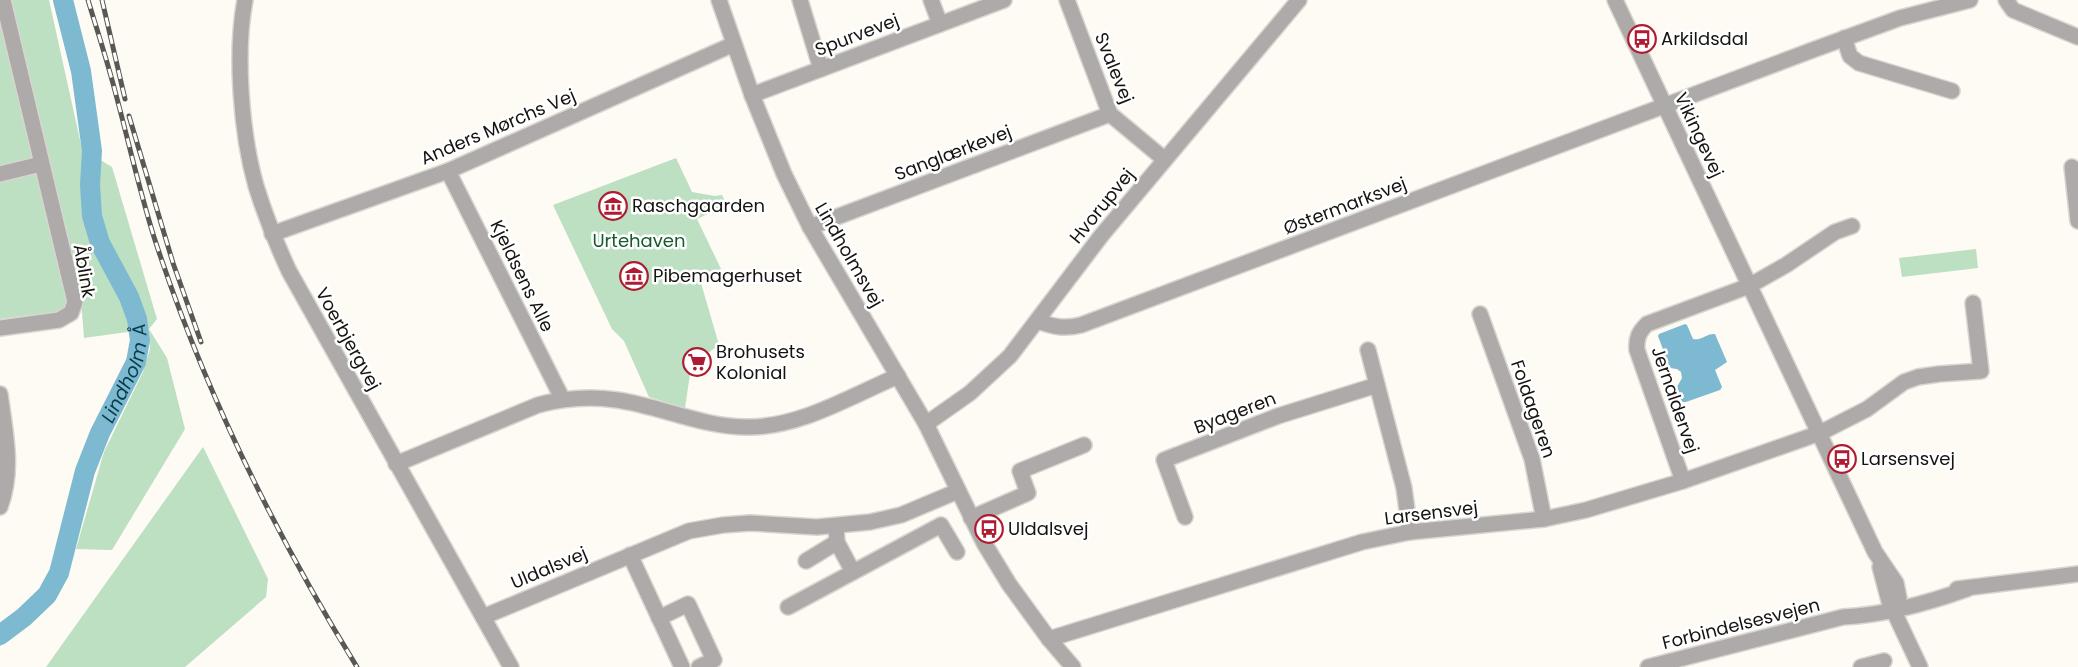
<svg xmlns="http://www.w3.org/2000/svg" width="2078" height="667" font-family="Poppins,sans-serif">
  <rect width="100%" height="100%" fill="#fdfbf4"/>
  <g fill="#bddfc2">
    <polygon points="10,0 49,0 82,149 112,167 157,319 149,329 167,358 185,429 112,550 76,549 104,452 143,372 150,349 149,329 84,338 81,300"/>
    <polygon points="0,5 70,304 63,311 0,319"/>
    <polygon points="676,158 692,192 715,196 722,195 727,205 697,219 721,269 701,283 719,345 704,356 707,367 690,374 685,408 649,397 624,341 612,329 553,205"/>
    <polygon points="1976,249 1978,268 1902,277 1899,258"/>
    <polygon points="203,447 268,579 266,597 185,667 46,667"/>
  </g>
  <g fill="#7db9d0">
    <path d="M1685,324L1687,325L1693,339C1701,341 1707,333 1715,334L1727,362L1715,370L1722,387L1720,390L1686,402H1682L1677,387L1682,378L1681,372L1677,369L1670,368L1658,336L1659,334Z"/>
    <polygon points="47,595 53,597 41,612 0,646 0,627 34,600"/>
  </g>
  <g fill="none" stroke-linecap="round" stroke-linejoin="round">
    <path stroke="#7db9d0" stroke-width="20" id="s1" d="M0,635L24,617L47,595L59,573L85,471L100,433L136,362L140,340L137,319L129,297L100,243L92,216L90,185L92,151L81,71L63,0"/>
    <defs>
      <g id="minor">
        <path d="M245,0C235,53 241,133 256,186C265,215 276,243 289,271L511,667"/>
        <polyline points="719,0 752,95 784,174 810,227 926,424 984,543 1009,584 1049,639 1073,667"/>
        <polyline points="800,0 821,69"/>
        <polyline points="931,0 940,24"/>
        <polyline points="1067,0 1110,114 1164,159"/>
        <polyline points="1615,0 1875,552 1896,583 1899,598 1893,609"/>
        <polyline points="2006,0 2013,10 2078,37"/>
        <polyline points="1844,38 1850,56 1859,63 1952,91"/>
        <polyline points="752,95 1004,0"/>
        <polyline points="2072,167 2078,221"/>
        <polyline points="448,171 562,398"/>
        <polyline points="0,174 41,164"/>
        <polyline points="810,227 1110,114"/>
        <polyline points="272,234 448,171 734,44"/>
        <polyline points="1480,314 1532,459 1544,519"/>
        <path d="M1038,321C1053,327 1065,329 1081,325L1810,51L1900,18L1970,0"/>
        <polyline points="0,328 59,320 71,313 75,302 3,0"/>
        <polyline points="1368,350 1404,488 1410,532"/>
        <path d="M0,394C5,432 14,470 0,507"/>
        <polyline points="926,424 970,393 1010,356 1101,236 1299,0"/>
        <path d="M396,464L538,405C564,398 589,396 617,400C660,406 702,427 747,427C799,428 851,396 898,376"/>
        <path d="M1683,481L1637,350C1636,338 1639,332 1647,324L1749,286L1786,265L1835,232L1852,226"/>
        <polyline points="1185,517 1164,460 1278,416 1377,385"/>
        <polyline points="971,518 1028,493 1020,471 1084,445"/>
        <polyline points="836,526 837,542 853,572"/>
        <polyline points="630,555 682,667"/>
        <polyline points="806,561 837,542"/>
        <polyline points="1880,567 1889,601 1920,667"/>
        <polyline points="1957,589 2078,574"/>
        <polyline points="788,607 941,525 957,552"/>
        <polyline points="483,617 689,531 723,525 750,523 817,527 870,522 901,515 958,491"/>
        <polyline points="659,618 688,604 714,660 699,667"/>
        <polyline points="1049,639 1362,542 1410,532 1544,519 1586,510 1683,481 1820,433 1867,409 1904,382 1918,377 1939,374 1981,371 1973,303"/>
        <path d="M1648,667L1843,617C1885,615 1928,603 1967,589"/>
        <polyline points="1861,667 1884,661"/>
      </g>
    </defs>
    <use href="#minor" stroke="#d8d6d0" stroke-width="18"/>
    <use href="#minor" stroke="#adaaa9" stroke-width="15"/>
    <defs>
      <g id="rail">
        <path d="M88,0C97,30 107,60 115,91C128,139 139,189 154,237C203,388 274,532 357,667"/>
        <polyline points="102,0 125,99"/>
        <polyline points="129,116 173,263 201,342"/>
      </g>
    </defs>
    <use href="#rail" stroke="#595854" stroke-width="5"/>
    <use href="#rail" stroke="#fff" stroke-width="3" stroke-dasharray="9" stroke-linecap="butt"/>
  </g>
  <defs>
    <symbol id="bus-ring" viewBox="-11 -11 22 22"><circle r="9.5" fill="#fff" stroke="#af1b30" stroke-width="1.5"/><path d="M-5-6H5V4H4V6H2V4H-2V6H-4V4H-5ZM-3.5-4V0h7V-4ZM-3.5 1.2v1.5H-2V1.2ZM2 1.2v1.5H3.5V1.2Z" fill="#af1b30"/></symbol>
    <symbol id="museum-ring" viewBox="-11 -11 22 22"><circle r="9.5" fill="#fff" stroke="#af1b30" stroke-width="1.5"/><path d="M0-6L6-3V-2H-6V-3ZM-5-1h2V3h-2ZM-1-1h2V3h-2ZM3-1h2V3H3ZM-6 4H6V6H-6Z" fill="#af1b30"/></symbol>
    <symbol id="supermarket-ring" viewBox="-11 -11 22 22"><circle r="9.5" fill="#fff" stroke="#af1b30" stroke-width="1.5"/><path d="M-6-5.5h2.5l.6 2H6L4.5 2H-2.5L-4.4-4H-6ZM-1.5 3.2a1.3 1.3 0 1 0 .1 0ZM3 3.2a1.3 1.3 0 1 0 .1 0Z" fill="#af1b30"/></symbol>
  </defs>
  <g fill-rule="evenodd">
    <use href="#bus-ring" x="1626" y="23" width="32" height="32"/>
    <use href="#museum-ring" x="597" y="190" width="32" height="32"/>
    <use href="#museum-ring" x="618" y="260" width="32" height="32"/>
    <use href="#supermarket-ring" x="681" y="346" width="32" height="32"/>
    <use href="#bus-ring" x="1826" y="443" width="32" height="32"/>
    <use href="#bus-ring" x="973" y="513" width="32" height="32"/>
  </g>
  <g text-anchor="middle" stroke-width="5" stroke-linejoin="round" paint-order="stroke">
    <g font-size="18" fill="#151412" stroke="#fff">
      <text transform="translate(857 35) rotate(-21)" y="6">Spurvevej</text>
      <text transform="translate(1114 68) rotate(68)" y="6">Svalevej</text>
      <text transform="translate(498 127) rotate(-23)" y="6">Anders Mørchs Vej</text>
      <text transform="translate(1699 135) rotate(65)" y="6">Vikingevej</text>
      <text transform="translate(953 153) rotate(-21)" y="6">Sanglærkevej</text>
      <text transform="translate(1102 206) rotate(-51)" y="6">Hvorupvej</text>
      <text transform="translate(1345 206) rotate(-21)" y="6">Østermarksvej</text>
      <text transform="translate(849 255) rotate(60)" y="6">Lindholmsvej</text>
      <text transform="translate(84 271) rotate(80)" y="6">Åblink</text>
      <text transform="translate(522 276) rotate(64)" y="6">Kjeldsens Alle</text>
      <text transform="translate(348 339) rotate(61)" y="6">Voerbjergvej</text>
      <text transform="translate(1675 400) rotate(71)" y="6">Jernaldervej</text>
      <text transform="translate(1533 409) rotate(71)" y="6">Foldageren</text>
      <text transform="translate(1235 413) rotate(-21)" y="6">Byageren</text>
      <text transform="translate(1431 513) rotate(-7)" y="6">Larsensvej</text>
      <text transform="translate(549 568) rotate(-23)" y="6">Uldalsvej</text>
      <text transform="translate(1741 624) rotate(-14)" y="6">Forbindelsesvejen</text>
    </g>
    <g font-size="18" fill="#151412" stroke="#fff" text-anchor="start">
      <text x="1661" y="45">Arkildsdal</text>
      <text x="632" y="212">Raschgaarden</text>
      <text x="653" y="282">Pibemagerhuset</text>
      <text x="716" y="358">Brohusets<tspan x="716" dy="21">Kolonial</tspan></text>
      <text x="1861" y="465">Larsensvej</text>
      <text x="1008" y="535">Uldalsvej</text>
    </g>
    <g font-size="18" fill="#185a2c" stroke="#fff">
      <text x="639" y="247">Urtehaven</text>
    </g>
    <g font-size="19" font-style="italic" fill="#073e4e" stroke="#fff">
      <text dy="7" stroke="none"><textPath href="#s1" startOffset="299">Lindholm Å</textPath></text>
    </g>
  </g>
</svg>
